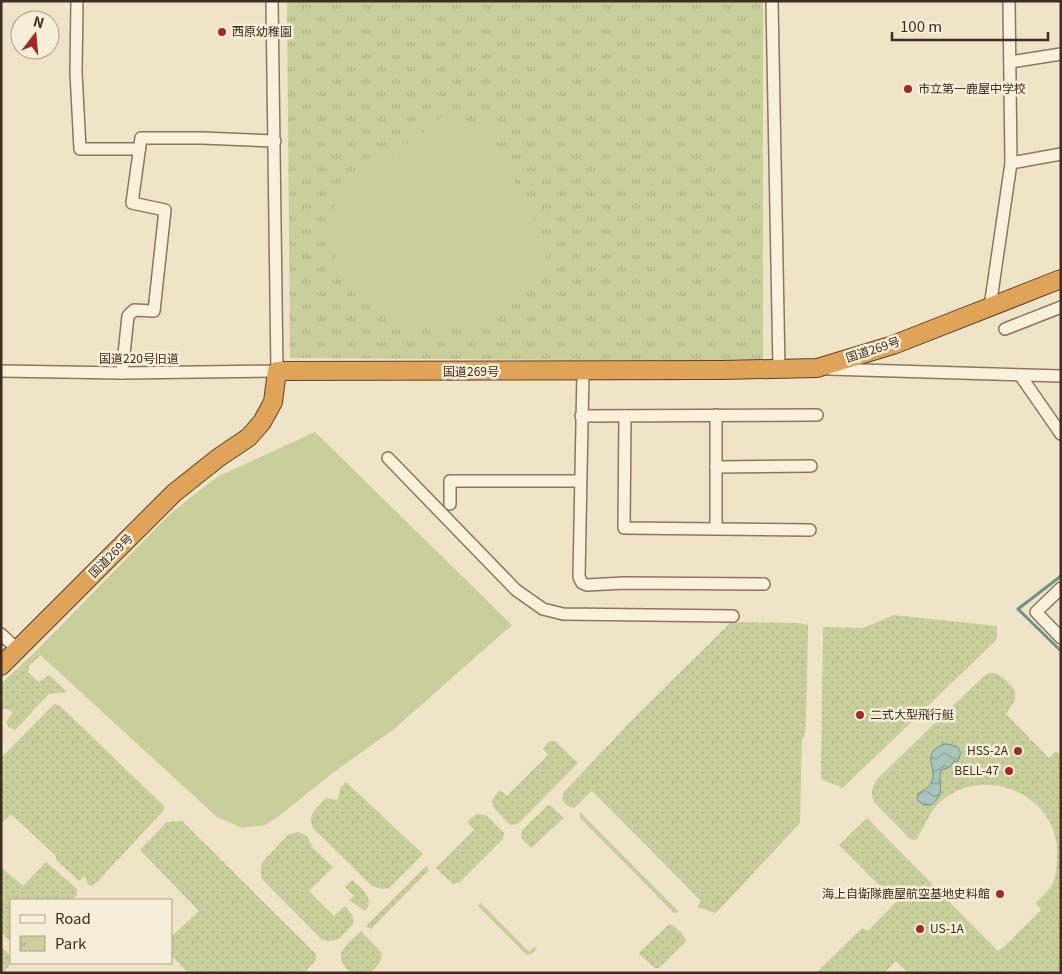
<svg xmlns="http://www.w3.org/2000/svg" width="1062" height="974" font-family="Georgia,'Noto Sans JP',serif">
  <defs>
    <pattern id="grass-dots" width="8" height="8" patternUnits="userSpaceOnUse" patternTransform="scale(1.25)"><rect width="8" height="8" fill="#c9cf9b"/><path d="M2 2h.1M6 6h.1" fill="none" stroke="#aeb285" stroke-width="1.8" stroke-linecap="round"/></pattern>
    <pattern id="park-tufts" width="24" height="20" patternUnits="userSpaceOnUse" patternTransform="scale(1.25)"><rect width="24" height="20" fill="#c9cf9b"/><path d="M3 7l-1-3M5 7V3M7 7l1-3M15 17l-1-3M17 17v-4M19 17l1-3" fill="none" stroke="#aeb285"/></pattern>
    <pattern id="water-waves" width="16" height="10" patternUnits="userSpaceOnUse" patternTransform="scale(1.25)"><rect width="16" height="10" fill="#a9c4bc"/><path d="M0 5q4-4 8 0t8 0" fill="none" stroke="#8ba098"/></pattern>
  </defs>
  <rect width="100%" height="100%" fill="#f0e4c8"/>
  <g fill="url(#grass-dots)" fill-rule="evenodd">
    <polygon points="894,615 997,626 997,639 843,788 821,779 823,627 863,628"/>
    <path d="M731,622L799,623L808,625L806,725L804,737L802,739L800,823L716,913L697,907L701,901L592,791L574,808C566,807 559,799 564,792L632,720Z"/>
    <polygon points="36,651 41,655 29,666 28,672 39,682 49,675 67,692 49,694 15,730 8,727 6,722 13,712 7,709 1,709 1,684"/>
    <path d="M989,673C1001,672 1007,682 1015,690V700L1006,714L1049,758L1056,751L1061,755V972L908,973L896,961L884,973H820L818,971L862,928L868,931L896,902L839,845L867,818L998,951L1009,942L1041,910L1036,903C1041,897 1050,890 1053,883C1056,875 1057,865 1057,856C1060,796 985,762 940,802C929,812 924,828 916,840L910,839L874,802C870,791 872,787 878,778L984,676ZM944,744H954L951,767L941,770L940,777L917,800L918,794L931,784Z"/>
    <polygon points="54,704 59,705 164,806 164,810 97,882 92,886 88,885 85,876 79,881 56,860 56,856 11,814 1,824 1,758"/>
    <path d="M555,741L578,763L518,824L510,825L494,808C490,800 494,796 500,790L507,796L548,755L543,749L548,742Z"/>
    <path d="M346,782L423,854L389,888L382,889L372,886L313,828C307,814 317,808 326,798L338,800L340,788Z"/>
    <polygon points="548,805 550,805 564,818 531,848 521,838 522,830"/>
    <polygon points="580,812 679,912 674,913 580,818"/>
    <polygon points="476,814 486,815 504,833 503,839 460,882 453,884 436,868 474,830 467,822"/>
    <polygon points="182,821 316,954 316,960 304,973 188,973 171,955 171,937 199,911 140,850 167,822"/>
    <path d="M298,832L307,836L313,848L333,867L309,891L334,916L345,906L353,916V924C344,934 336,946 321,939L261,878V866L264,860L288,835Z"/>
    <polygon points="46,862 74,886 77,889 77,895 72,900 11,900 11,942 1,932 1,867 23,886"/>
    <polygon points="426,866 429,870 371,929 366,926"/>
    <path d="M352,880C361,888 376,899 365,911L349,900L354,896L345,887Z"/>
    <polygon points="481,903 529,952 534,947 537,949 531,954 527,955 478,906"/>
    <path d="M669,924C676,926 684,934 686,941L659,968H655L639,954L641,951Z"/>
    <path d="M361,931L381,952C384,961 376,967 370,973H351C330,954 346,946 361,931Z"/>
    <polygon points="1,947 11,956 9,966 2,973"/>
  </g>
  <polygon fill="url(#park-tufts)" points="287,1 763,1 763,361 290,358"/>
  <g fill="#c9cf9b">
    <path d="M443,116L488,127L542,239L547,254C544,263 541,274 536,282C528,293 515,302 504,309C490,317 475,325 458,327C404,334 340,301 333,243C330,220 328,213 344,194Z"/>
    <polygon points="315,432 512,625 394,729 334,772 279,816 265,825 242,828 217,817 36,651 169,515 196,493 219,476"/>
  </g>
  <path fill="url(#water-waves)" stroke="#6f938a" d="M944,744C955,744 966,748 957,762L954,761L950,767L941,770C937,785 947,792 931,805H924L917,800L918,794C922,790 930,788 932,781C938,768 919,754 944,744Z"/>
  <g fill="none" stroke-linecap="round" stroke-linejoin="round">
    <polyline stroke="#6f938a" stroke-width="3" points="1061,576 1018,609 1061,651"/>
    <defs>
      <g id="minor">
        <polyline points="77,1 76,73 80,149 139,149"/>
        <polyline points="772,1 779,369"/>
        <polyline points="1010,62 1061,54"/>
        <polyline points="1011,163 1061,154"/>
        <polyline points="990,307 1011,163 1009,1"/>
        <polyline points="1005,329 1061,307"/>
        <polyline points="829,369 1061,376"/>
        <polyline points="1,371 122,373 277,371 272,1"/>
        <polyline points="583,371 579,577 582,583 587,585 624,583 764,584"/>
        <polyline points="122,373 128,316 134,310 154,311 165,210 132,203 141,138 202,138 275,141"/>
        <polyline points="1020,375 1061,434"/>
        <polyline points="581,416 817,415"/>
        <polyline points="625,416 624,528 810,530"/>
        <polyline points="388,458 516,590 543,609 563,614 733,616"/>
        <polyline points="716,467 811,466"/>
        <polyline points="450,504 450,481 580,481"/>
        <polyline points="716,528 716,415"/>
        <polyline points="1061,588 1036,612 1061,638"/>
        <polyline points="1,634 18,650"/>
      </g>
      <polyline id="highway" points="1,666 174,493 218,458 249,437 262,422 273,402 277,371 722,370 817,368 893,345 1061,279"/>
    </defs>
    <use href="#minor" stroke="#8d765c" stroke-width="14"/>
    <use href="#highway" stroke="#5b4430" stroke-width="20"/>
    <use href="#minor" stroke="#faf1dc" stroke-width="11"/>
    <use href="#highway" stroke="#e0a458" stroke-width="18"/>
  </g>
  <g fill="#9e2a2b" stroke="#f7eed8" stroke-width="2">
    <circle cx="222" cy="32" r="5"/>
    <circle cx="908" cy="89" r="5"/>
    <circle cx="860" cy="715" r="5"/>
    <circle cx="1018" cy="751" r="5"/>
    <circle cx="1009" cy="771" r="5"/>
    <circle cx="1000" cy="894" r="5"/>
    <circle cx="920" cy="929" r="5"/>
  </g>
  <g text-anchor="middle" stroke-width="5" stroke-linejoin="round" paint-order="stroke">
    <g font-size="12" fill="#3d2e20" stroke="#f7eed8" text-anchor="start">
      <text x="232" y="36">西原幼稚園</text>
      <text x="918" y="93">市立第一鹿屋中学校</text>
      <text x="870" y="719">二式大型飛行艇</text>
      <text x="1008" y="755" text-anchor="end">HSS-2A</text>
      <text x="999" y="775" text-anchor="end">BELL-47</text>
      <text x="990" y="898" text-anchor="end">海上自衛隊鹿屋航空基地史料館</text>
      <text x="930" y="933">US-1A</text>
    </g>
    <g font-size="12" fill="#3d2e20" stroke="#f7eed8">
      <text transform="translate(873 350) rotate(-18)" y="4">国道269号</text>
      <text x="139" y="363">国道220号旧道</text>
      <text x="471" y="376">国道269号</text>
      <text transform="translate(111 556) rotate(-45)" y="4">国道269号</text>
    </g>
  </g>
  <rect width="1062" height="974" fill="none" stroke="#3d2e20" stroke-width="5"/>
  <rect x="10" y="899" width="162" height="65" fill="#f7eed8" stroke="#ada18e"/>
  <rect x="20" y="915" width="25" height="8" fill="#faf1dc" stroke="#ada18e"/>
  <text x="55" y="924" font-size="15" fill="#3d2e20">Road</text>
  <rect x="20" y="936" width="25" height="15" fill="url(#park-tufts)" stroke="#ada18e"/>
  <text x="55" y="949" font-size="15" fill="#3d2e20">Park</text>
  <g transform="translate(35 35) rotate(16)"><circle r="24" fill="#f7eed8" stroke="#ada18e"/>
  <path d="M0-4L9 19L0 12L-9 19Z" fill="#9e2a2b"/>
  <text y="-8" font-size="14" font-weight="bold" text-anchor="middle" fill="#3d2e20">N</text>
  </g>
  <path d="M892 32v8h156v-8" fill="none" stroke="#3d2e20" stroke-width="2.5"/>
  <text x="900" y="32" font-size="15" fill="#3d2e20" stroke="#f7eed8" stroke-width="4" paint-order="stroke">100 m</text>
</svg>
